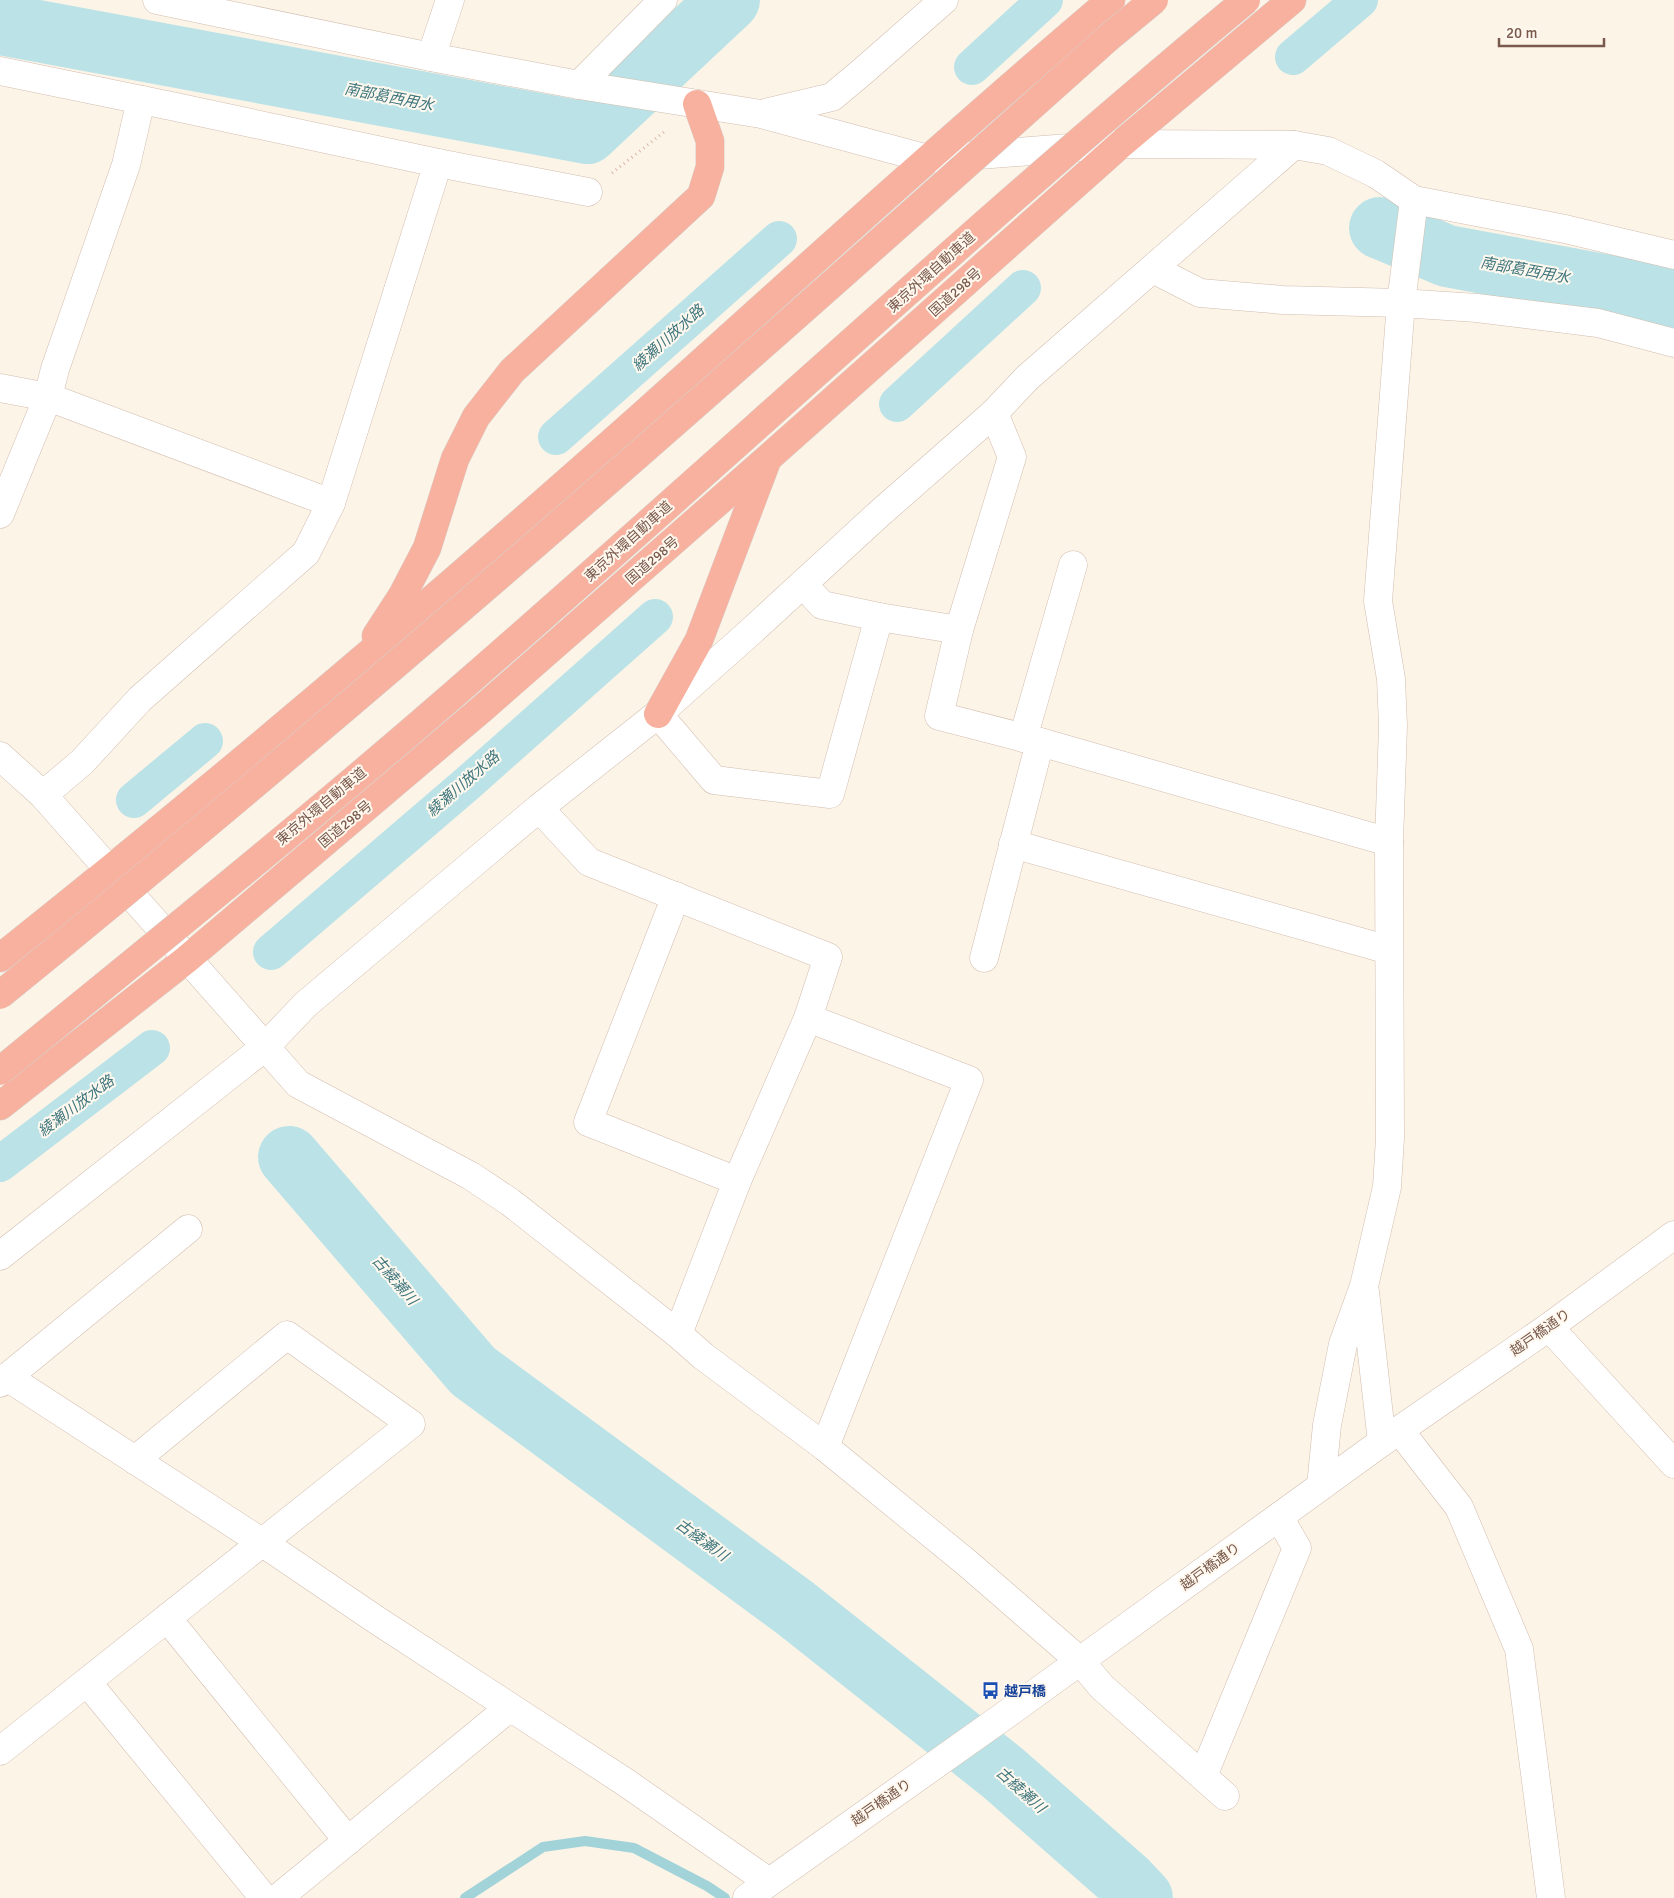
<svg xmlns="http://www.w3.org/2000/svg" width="1674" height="1898" font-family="Signika,'Noto Sans JP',sans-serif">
  <rect width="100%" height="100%" fill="#fdf4e8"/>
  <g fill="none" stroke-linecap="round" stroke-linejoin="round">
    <polyline stroke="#a1d3d9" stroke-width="10" points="465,1898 543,1847 585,1841 634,1848 707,1886 725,1898"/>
    <g stroke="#bbe3e7" stroke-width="36">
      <polyline points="1293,57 1360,0"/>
      <polyline points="972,67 1045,0"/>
      <polyline points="897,404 1023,288"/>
      <polyline points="556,437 779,239"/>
      <polyline points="134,800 205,741"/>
      <polyline points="271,952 468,783 655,617"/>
      <polyline points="0,1164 152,1048"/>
    </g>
    <g stroke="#bbe3e7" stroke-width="62">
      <polyline points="0,24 587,133 729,0"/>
      <polyline points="1380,228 1447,256 1674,298"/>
      <polyline points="289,1157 473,1371 795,1608 1003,1773 1126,1881 1142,1898"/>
    </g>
    <defs>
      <g id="minor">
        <polyline points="157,0 431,57 579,85 761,114 928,159 1121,144 1294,145 1328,151 1376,174 1414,200 1565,229 1674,255"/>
        <polyline points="431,57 450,0"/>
        <polyline points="0,71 171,106 438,163 331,503 306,553 140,699 82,762 43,795"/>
        <polyline points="579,85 663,0"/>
        <polyline points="765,113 832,97 862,72 944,0"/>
        <polyline points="438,163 588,192"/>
        <polyline points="1153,269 1200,293 1283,300 1401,303 1477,308 1598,323 1674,343"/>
        <polyline points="0,388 48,397 331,503"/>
        <polyline points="994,413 1012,457 959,630 939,716 1040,742 1389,842"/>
        <polyline points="0,514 48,397 55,369 126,165 141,100"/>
        <polyline points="803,584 822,605 879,617 959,630"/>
        <polyline points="658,714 714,780 830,794 879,617"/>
        <polyline points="1023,738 1073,565"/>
        <polyline points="0,756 43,795 298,1084 471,1176 510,1202 678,1334 703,1356 825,1447 967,1563 1080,1661 1102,1687 1225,1796"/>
        <polyline points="539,808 589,862 828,957 808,1018 737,1181 678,1334"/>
        <polyline points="1013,844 1389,950"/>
        <polyline points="676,896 588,1122 737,1181"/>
        <polyline points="984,958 1040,742"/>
        <polyline points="808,1018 969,1080 825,1447"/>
        <polyline points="0,1256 265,1047 306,1004 539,808 658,714 747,635 880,513 994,413 1027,378 1294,145"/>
        <polyline points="1365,1292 1382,1442"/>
        <polyline points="1549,1327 1674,1464"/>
        <polyline points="7,1377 263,1543 375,1619 625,1782 769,1882"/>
        <polyline points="0,1383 188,1229"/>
        <polyline points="1400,1431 1459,1507 1519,1649 1551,1898"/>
        <polyline points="1321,1486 1327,1425 1343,1344 1364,1286 1387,1187 1390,1138 1389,842 1393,726 1391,679 1378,601 1401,303 1414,200"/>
        <polyline points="167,1618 348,1841"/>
        <polyline points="87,1682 264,1898"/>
        <polyline points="0,1751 411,1424 287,1335 135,1460"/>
        <polyline points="1203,1776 1297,1548 1279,1517"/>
        <polyline points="278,1898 509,1708"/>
        <polyline points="747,1898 1011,1711 1382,1442 1549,1327 1674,1235"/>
      </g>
      <g id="highway">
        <polyline points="376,636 402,596 427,548 455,459 476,417 512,371 701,196 710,167 710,141 697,104"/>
        <polyline points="658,714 699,640 766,463"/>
        <path d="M0,958C221,782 436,599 647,411C801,273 953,134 1111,0"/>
        <polyline points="0,1106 187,959 483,708 767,459 1121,144 1292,0"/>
      </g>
    </defs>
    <use href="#minor" stroke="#d2bdaf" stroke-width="29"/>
    <use href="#highway" stroke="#d9d1cd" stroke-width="29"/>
    <polyline stroke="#d8b4a1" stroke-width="3" stroke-dasharray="1 4" stroke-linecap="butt" points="612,173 664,132"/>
    <use href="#minor" stroke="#fff" stroke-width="28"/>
    <use href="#highway" stroke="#f7b19e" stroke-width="28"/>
    <defs>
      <g id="highway-bridge">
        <path d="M0,995C379,687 744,364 1108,38L1154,0"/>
        <path d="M0,1071C160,940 321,811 476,675C733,451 983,218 1246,0"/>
      </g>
    </defs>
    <use href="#highway-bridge" stroke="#d9d1cd" stroke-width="29" stroke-linecap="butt"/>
    <use href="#highway-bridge" stroke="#f7b19e" stroke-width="28"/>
  </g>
  <defs>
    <symbol id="bus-bare" viewBox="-9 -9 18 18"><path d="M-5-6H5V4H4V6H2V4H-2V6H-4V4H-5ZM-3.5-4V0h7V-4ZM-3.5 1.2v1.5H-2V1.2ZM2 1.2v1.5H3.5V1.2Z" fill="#1a4fb4" stroke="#fff8ef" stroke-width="2.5" paint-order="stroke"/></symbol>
  </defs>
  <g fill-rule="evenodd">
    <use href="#bus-bare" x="978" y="1678" width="25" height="25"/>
  </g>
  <g text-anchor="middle" stroke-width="4" stroke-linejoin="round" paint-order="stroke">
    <g font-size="14" fill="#78594b" stroke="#fff8ef">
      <text transform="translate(931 272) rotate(-42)" y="5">東京外環自動車道</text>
      <text transform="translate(955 292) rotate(-42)" y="5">国道298号</text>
      <text transform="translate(628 541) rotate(-42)" y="5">東京外環自動車道</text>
      <text transform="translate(652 560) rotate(-41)" y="5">国道298号</text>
      <text transform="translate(321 806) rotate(-40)" y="5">東京外環自動車道</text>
      <text transform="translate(345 824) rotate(-40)" y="5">国道298号</text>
      <text transform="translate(1540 1332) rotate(-35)" y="5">越戸橋通り</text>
      <text transform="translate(1210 1566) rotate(-36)" y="5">越戸橋通り</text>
      <text transform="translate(881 1802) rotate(-35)" y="5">越戸橋通り</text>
    </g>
    <g font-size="14" font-weight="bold" fill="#164399" stroke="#fff8ef" text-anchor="start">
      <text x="1004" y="1696">越戸橋</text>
    </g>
    <g font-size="15" font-style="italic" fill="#3e767d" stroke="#fff8ef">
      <text transform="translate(389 97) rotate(11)" y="5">南部葛西用水</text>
      <text transform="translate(1525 270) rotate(10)" y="5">南部葛西用水</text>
      <text transform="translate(668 338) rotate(-42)" y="5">綾瀬川放水路</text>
      <text transform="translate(463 784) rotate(-41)" y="5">綾瀬川放水路</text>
      <text transform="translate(76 1106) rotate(-37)" y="5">綾瀬川放水路</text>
      <text transform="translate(395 1280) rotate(49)" y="5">古綾瀬川</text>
      <text transform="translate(702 1540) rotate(36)" y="5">古綾瀬川</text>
      <text transform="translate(1021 1790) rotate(42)" y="5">古綾瀬川</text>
    </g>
  </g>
  <path d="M1499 38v8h105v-8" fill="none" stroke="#78594b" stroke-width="2.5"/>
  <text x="1506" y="38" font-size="15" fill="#78594b" stroke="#fff8ef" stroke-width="4" paint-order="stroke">20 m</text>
</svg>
